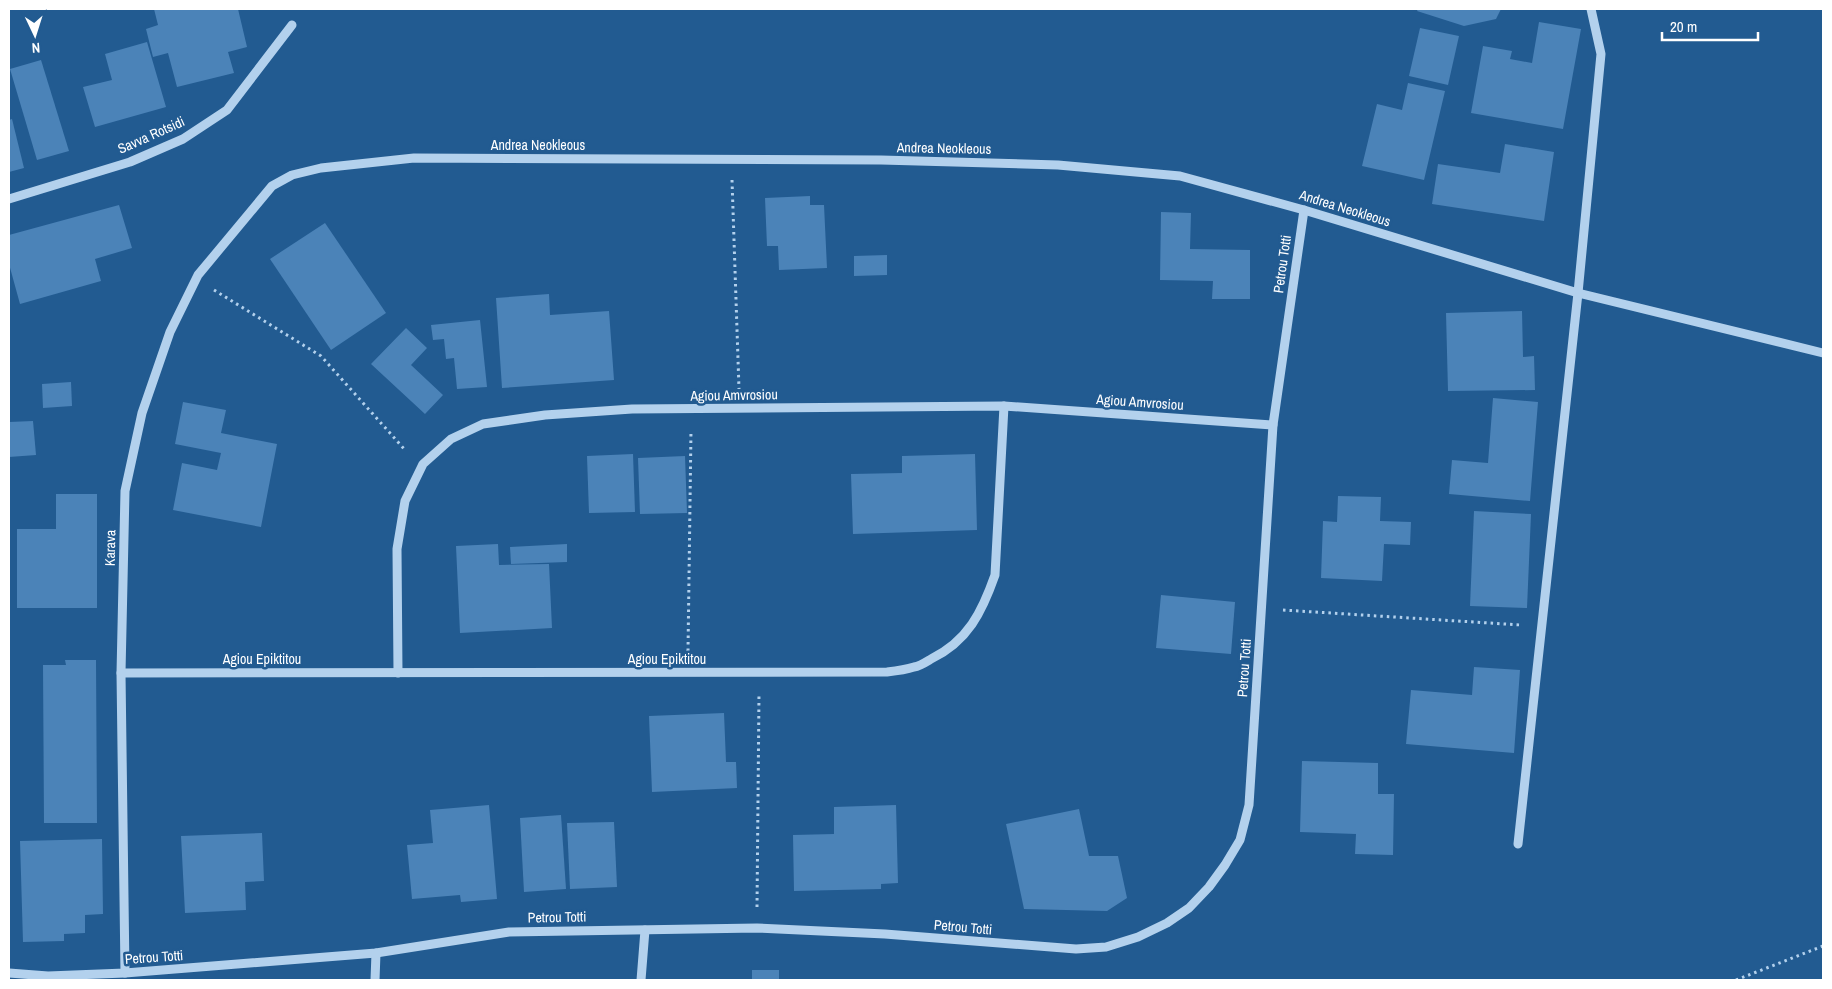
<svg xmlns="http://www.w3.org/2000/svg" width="1832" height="989" font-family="'Archivo Narrow',sans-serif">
  <rect width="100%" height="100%" fill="#225b91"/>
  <g fill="#4b83b8">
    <polygon points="154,9 238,9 247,47 228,52 234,73 177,87 168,53 153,57 146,29 158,25"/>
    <polygon points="1418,9 1501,9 1496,19 1464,26 1417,11"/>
    <polygon points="1539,22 1581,29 1563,129 1471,113 1483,46 1512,51 1510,59 1532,63"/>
    <polygon points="1420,28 1459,36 1448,85 1409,76"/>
    <polygon points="147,42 166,107 95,127 83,87 112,80 105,54"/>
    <polygon points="41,60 69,151 37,160 10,69"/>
    <polygon points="1408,83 1445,91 1424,180 1362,166 1377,104 1402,110"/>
    <polygon points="12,119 24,168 9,172 9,120"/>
    <polygon points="1505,144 1554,152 1544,221 1432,204 1438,164 1500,173"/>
    <polygon points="810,196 810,205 824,205 827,268 779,270 778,246 767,246 765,198"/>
    <polygon points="119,205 132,248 95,259 101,281 20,304 9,264 9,235"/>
    <polygon points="1161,212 1191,213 1190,249 1250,250 1250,299 1212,299 1213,281 1160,280"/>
    <polygon points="325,223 386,313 331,350 270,259"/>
    <polygon points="887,255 887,275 854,276 854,256"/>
    <polygon points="549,294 550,315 609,311 614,380 502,388 496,298"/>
    <polygon points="1522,311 1523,357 1534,356 1535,390 1448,391 1446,313"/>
    <polygon points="480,320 487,387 457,389 454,358 446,359 444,339 433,340 431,325"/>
    <polygon points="406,328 427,348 411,365 443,395 425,414 371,364"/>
    <polygon points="71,382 72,406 43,408 42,384"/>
    <polygon points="1493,398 1538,402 1530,501 1449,494 1452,460 1488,463"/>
    <polygon points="183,402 226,410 221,433 277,444 261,527 173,510 182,463 217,470 221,453 175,444"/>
    <polygon points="33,421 36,455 9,457 9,422"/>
    <polygon points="633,454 635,512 589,513 587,456"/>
    <polygon points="975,454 977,530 853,534 851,474 902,473 902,456"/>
    <polygon points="685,456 687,513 640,514 638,458"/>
    <polygon points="56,494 97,494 97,608 17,608 17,529 56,529"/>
    <polygon points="1338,496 1381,497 1380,521 1411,522 1410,545 1384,544 1382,581 1321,578 1323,521 1337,522"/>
    <polygon points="1474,511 1531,514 1527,608 1470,606"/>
    <polygon points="498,544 499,565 549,564 552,628 460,633 456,546"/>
    <polygon points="567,544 567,562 511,564 510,547"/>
    <polygon points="1161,595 1235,602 1231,654 1156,648"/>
    <polygon points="65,660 96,660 97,823 44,823 43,665 66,665"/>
    <polygon points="1474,667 1520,670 1514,753 1406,744 1411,690 1472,695"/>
    <polygon points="724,713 726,762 736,762 737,788 652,792 649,716"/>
    <polygon points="1302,761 1378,763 1378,794 1394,794 1393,855 1355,854 1356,834 1300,832"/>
    <polygon points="489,805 497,899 461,902 460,895 412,899 407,845 433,843 430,810"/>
    <polygon points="896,805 898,883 881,884 881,889 794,891 793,835 834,834 834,807"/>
    <polygon points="1079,809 1089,856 1118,856 1127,898 1107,911 1024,909 1006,824"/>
    <polygon points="561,815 566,889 524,892 520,818"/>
    <polygon points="614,822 617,887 570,889 567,823"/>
    <polygon points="262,833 264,881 245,882 246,910 185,913 181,836"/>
    <polygon points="102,839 103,914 85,915 85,933 64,934 64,941 23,942 20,841"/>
    <rect x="752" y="970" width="27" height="10"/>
  </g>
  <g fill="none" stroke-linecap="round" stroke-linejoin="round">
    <g stroke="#b3d1ed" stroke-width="3" stroke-dasharray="2.5 4" stroke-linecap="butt">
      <polyline points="732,180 739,389"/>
      <polyline points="214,290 321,356 406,451"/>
      <polyline points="1283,610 1521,625"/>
      <polyline points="688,651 691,430"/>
      <polyline points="757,907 759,693"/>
      <polyline points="1736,980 1823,946"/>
    </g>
    <g stroke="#b3d1ed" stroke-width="9">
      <polyline points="9,199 130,162 183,139 227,110 292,25"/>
      <path d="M121,673L887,672C896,671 905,670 914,667C920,666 926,662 931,659C968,641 982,612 995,575L1004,406"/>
      <polyline points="398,673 397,549 405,501 423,464 451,439 483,424 545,415 632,409 1004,406 1273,425"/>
      <polyline points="1518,844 1578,293 1601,54 1591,9"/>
      <polyline points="9,973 48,976 125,973 376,953 509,932 757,928 885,934 1076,949 1106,947 1138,937 1167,923 1189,908 1209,887 1225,865 1240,840 1249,805 1273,425 1304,210"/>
      <polyline points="125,973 121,673 125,491 142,413 170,332 198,275 272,186 292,175 321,168 414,158 881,160 1058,165 1180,176 1304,210 1578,293 1823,353"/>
      <polyline points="375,980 376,953"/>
      <polyline points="641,980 645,930"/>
    </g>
  </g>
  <g text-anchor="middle" stroke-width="5" stroke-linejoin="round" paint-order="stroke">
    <g font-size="14" fill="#fff" stroke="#225b91">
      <text transform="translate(151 135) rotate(-24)" y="5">Savva Rotsidi</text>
      <text x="538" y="150">Andrea Neokleous</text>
      <text transform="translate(944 148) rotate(1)" y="5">Andrea Neokleous</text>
      <text transform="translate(1345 208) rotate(17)" y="5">Andrea Neokleous</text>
      <text transform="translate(1282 264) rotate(-82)" y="5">Petrou Totti</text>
      <text transform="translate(734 395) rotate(-1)" y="5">Agiou Amvrosiou</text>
      <text transform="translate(1140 402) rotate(4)" y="5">Agiou Amvrosiou</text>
      <text transform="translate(110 548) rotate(-89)" y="5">Karava</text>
      <text x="262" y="664">Agiou Epiktitou</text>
      <text x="667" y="664">Agiou Epiktitou</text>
      <text transform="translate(1244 668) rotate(-86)" y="5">Petrou Totti</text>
      <text transform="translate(557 917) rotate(-1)" y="5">Petrou Totti</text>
      <text transform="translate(963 927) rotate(5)" y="5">Petrou Totti</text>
      <text transform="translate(154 957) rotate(-4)" y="5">Petrou Totti</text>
    </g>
  </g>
  <rect width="1832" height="989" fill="none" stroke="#ffffff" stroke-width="20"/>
  <g transform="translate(35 35) rotate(176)" stroke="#225b91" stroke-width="4" paint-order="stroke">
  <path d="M0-4L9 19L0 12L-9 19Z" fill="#ffffff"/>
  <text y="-8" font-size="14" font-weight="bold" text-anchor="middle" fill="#ffffff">N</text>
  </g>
  <path d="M1662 32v8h96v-8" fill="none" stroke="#ffffff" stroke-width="2.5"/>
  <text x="1670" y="32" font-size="15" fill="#ffffff" stroke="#225b91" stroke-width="4" paint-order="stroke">20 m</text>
</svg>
